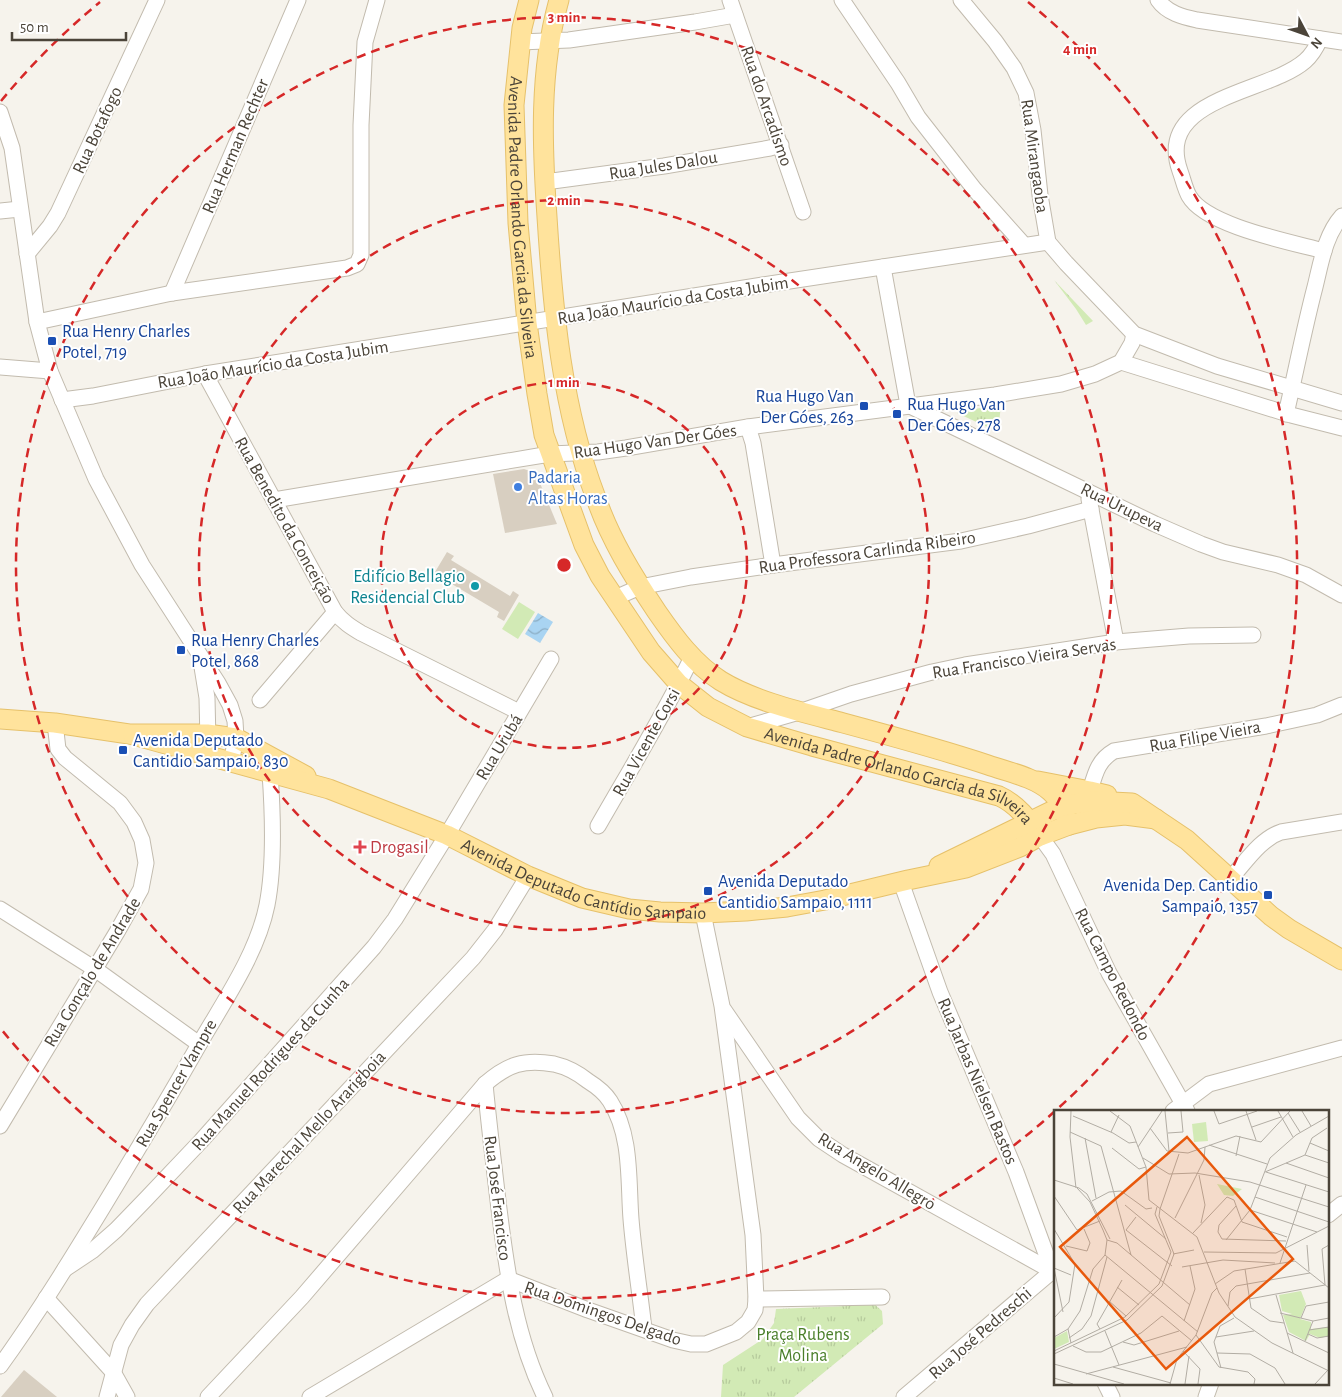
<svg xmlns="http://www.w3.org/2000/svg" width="1342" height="1397" font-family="'Alegreya Sans',sans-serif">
  <defs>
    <pattern id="grass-tufts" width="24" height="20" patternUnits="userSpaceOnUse" patternTransform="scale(1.25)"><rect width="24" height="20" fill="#d2eab5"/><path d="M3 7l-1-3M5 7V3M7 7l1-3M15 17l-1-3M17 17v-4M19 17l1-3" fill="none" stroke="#b6ca9c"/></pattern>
    <pattern id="water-waves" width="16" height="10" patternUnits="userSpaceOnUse" patternTransform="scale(1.25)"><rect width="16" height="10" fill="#a9d4f2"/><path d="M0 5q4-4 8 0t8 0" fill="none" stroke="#8caec5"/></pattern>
  </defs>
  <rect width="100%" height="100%" fill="#f6f3ec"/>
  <g fill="url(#grass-tufts)">
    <polygon points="1054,280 1093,321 1086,325 1076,309"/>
    <polygon points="1001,405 998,432 957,413 961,411"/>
    <polygon points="872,1302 882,1311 883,1324 794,1397 721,1397 723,1365 763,1339 774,1323 776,1309 848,1306"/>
  </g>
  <polygon fill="#d2eab5" points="519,602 535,612 518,639 502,629"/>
  <polygon fill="url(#water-waves)" points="538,613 553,622 540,643 525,634"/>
  <g fill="#d8cfc1">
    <polygon points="524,469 533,472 537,476 557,524 505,533 493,474"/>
    <polygon points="447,552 454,556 451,560 510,596 513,591 519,595 504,621 497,617 499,612 440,577 438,581 432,577"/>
    <polygon points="24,1370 57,1397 1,1397"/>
  </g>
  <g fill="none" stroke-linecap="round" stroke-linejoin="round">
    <defs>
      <g id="minor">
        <polyline points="730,0 803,212"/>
        <polyline points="842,0 898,83 918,117 975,190 1024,245"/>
        <polyline points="961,0 995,41 1014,68 1026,93 1033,130 1040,195 1048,242 1066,263 1134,334 1217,366 1342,403"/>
        <path d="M1158,0C1167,13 1183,17 1197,20L1342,42"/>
        <path d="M1320,39C1316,48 1312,55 1305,61C1267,94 1154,97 1180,171C1183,179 1185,189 1189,196C1206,226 1291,242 1324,251"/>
        <polyline points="520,42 569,40 695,22 735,15"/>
        <polyline points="0,112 12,148 37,322 50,371 96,479 142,565 218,683 230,705 235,721 236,738 233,753 229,761"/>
        <polyline points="545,182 664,166 770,148 781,145"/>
        <polyline points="0,211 20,209"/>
        <polyline points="27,254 50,226 58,213 157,0"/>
        <polyline points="883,267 908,405 1155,524 1201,544 1223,552 1278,565 1306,575 1342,595"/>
        <polyline points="172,293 298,0"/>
        <polyline points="37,322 172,293 347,268 357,264 361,255 361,125 365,42 377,0"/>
        <polyline points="1121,362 1291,415 1342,428"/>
        <polyline points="0,367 50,371"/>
        <path d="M205,374L335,612C343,622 351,627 361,633L519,712"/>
        <polyline points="62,400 93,396 205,374 763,285 1048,242"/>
        <path d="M1286,414C1296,371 1304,329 1315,287C1321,263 1325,235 1342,216"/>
        <polyline points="748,427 753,443 773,565"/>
        <polyline points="1089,499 1116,642"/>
        <polyline points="274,500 550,454 598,452 626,448 748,427 995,395 1061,384 1095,374 1121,362 1132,343 1134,334"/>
        <polyline points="615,598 640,587 691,577 773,565 961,541 1028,526 1091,509"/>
        <polyline points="201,661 207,698 208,742 213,758"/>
        <polyline points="260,700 335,612"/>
        <polyline points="747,727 799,712 851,694 932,672 965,665 1116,642 1189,636 1253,635"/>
        <path d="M1090,791C1095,774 1098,760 1114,751L1266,726L1317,715L1342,705"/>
        <path d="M598,826C630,770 664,715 692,657"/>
        <polyline points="1040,836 1053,854 1109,973 1187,1111"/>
        <path d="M1230,879C1245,863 1260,839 1281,832L1342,822"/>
        <polyline points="901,882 940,992 1016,1172 1053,1273"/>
        <polyline points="0,909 95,969 199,1044"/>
        <polyline points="724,1010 798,1118 819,1139 843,1155 1052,1271"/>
        <path d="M485,1084C489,1125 494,1167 499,1209C507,1273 516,1338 545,1397"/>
        <polyline points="1173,1111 1209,1084 1342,1048"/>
        <polyline points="0,1126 117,932 141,889 146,863 142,840 134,822 120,803 65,758 58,749 55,723"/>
        <polyline points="1328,1215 1342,1204"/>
        <polyline points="65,1269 92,1251 116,1230 146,1199 201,1141 374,947 395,919 447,835 551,659"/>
        <polyline points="46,1298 113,1372 127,1397"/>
        <polyline points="756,1299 882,1297"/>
        <path d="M0,1366C37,1315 70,1261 103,1207C135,1154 167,1101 197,1048C222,1004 257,955 267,905C275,864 273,815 270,773"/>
        <polyline points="1105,1383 1112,1397"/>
        <polyline points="107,1397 121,1345 132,1325 147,1304 473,958 495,930 528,876"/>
        <path d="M208,1397L302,1297L485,1084C508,1064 524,1059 554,1064C567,1067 578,1073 588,1081C596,1086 605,1093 610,1101C632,1135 628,1181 631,1219C634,1256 640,1292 644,1329"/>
        <polyline points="310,1397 508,1279 588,1310 673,1340 691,1344 706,1344 736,1332 748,1322 755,1310 756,1299 753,1235 722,1006 703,913"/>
        <polyline points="904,1397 1056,1268"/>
        <polyline points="1206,1397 1211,1383"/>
      </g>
      <g id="major">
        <path id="s1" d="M529,0L522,28L514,105L518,223L527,323L537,394L544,435L584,545L600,576L651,652L679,684L708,707L747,727L812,746L999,796C1017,804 1029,820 1040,836"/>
        <path d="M559,0C539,71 542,145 547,217C553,312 562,409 596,498C610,539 633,576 657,612C675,638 694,664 721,681C752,700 797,711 832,720C884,734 937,748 988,765C1008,772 1034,777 1050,791C1060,799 1064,813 1069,825"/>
        <polyline points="0,719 55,723 129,734 207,734 236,738 306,776"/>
        <path id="s2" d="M133,735L329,789L447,835L528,876L582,898L629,909L660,912L703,913L746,911L787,907L825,900L908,880L966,868L1020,847L1040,836L1069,825L1096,818L1125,815L1156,819"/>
        <polyline points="1038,781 1090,791 1107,795"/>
        <polyline points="939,866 1062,806 1093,801 1132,803 1187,840 1271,916 1289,929 1342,960"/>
      </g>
    </defs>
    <use href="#minor" stroke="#c2bbae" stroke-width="17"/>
    <use href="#major" stroke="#e6c16a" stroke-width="21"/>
    <use href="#minor" stroke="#fff" stroke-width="15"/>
    <use href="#major" stroke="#ffe39c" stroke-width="19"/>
  </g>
  <g fill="none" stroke="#d62828" stroke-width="2.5" stroke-dasharray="9 6">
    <circle cx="564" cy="565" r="183"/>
    <circle cx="564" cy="565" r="365"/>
    <circle cx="564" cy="565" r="548"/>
    <path d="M1 101A730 730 0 0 1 100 2M1028 2A730 730 0 1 1 1 1029"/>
  </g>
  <g fill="#1a4fb4" stroke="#fff" stroke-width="2">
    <rect x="47" y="336" width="10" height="10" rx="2.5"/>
    <rect x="859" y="401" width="10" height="10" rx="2.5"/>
    <rect x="892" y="409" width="10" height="10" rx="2.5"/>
    <rect x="176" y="645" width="10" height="10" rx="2.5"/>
    <rect x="118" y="745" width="10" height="10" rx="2.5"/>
    <rect x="703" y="886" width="10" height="10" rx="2.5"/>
    <rect x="1263" y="890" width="10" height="10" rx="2.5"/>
  </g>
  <circle fill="#3f7fe0" stroke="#fff" stroke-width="2" cx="518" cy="487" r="5"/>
  <circle fill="#0f9aa8" stroke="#fff" stroke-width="2" cx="475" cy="586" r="5"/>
  <path fill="#e0444e" stroke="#fff" stroke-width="2" d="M357.5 839.5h5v5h5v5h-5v5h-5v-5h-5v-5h5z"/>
  <g text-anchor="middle" stroke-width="4" stroke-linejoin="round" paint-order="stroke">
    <g font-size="18" fill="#4b4439" stroke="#fff">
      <text transform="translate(767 106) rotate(71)" y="6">Rua do Arcadismo</text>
      <text transform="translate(97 130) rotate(-65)" y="6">Rua Botafogo</text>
      <text transform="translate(235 146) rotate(-67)" y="6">Rua Herman Rechter</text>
      <text transform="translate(1035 156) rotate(82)" y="6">Rua Mirangaoba</text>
      <text transform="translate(663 165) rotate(-9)" y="6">Rua Jules Dalou</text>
      <text dy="6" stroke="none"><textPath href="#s1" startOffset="219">Avenida Padre Orlando Garcia da Silveira</textPath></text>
      <text transform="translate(673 300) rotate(-9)" y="6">Rua João Maurício da Costa Jubim</text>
      <text transform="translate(273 364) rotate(-9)" y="6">Rua João Maurício da Costa Jubim</text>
      <text transform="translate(655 441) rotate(-8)" y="6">Rua Hugo Van Der Góes</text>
      <text transform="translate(1122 507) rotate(26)" y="6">Rua Urupeva</text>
      <text transform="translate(285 520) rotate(61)" y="6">Rua Benedito da Conceição</text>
      <text transform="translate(867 552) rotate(-8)" y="6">Rua Professora Carlinda Ribeiro</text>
      <text transform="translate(1024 658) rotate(-9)" y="6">Rua Francisco Vieira Servas</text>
      <text transform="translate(1205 736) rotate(-10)" y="6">Rua Filipe Vieira</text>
      <text transform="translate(646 742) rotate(-61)" y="6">Rua Vicente Corsi</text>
      <text transform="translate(499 747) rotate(-59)" y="6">Rua Urubá</text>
      <text dy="6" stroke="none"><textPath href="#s1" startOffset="965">Avenida Padre Orlando Garcia da Silveira</textPath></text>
      <text dy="6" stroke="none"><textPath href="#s2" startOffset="476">Avenida Deputado Cantídio Sampaio</textPath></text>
      <text transform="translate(92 972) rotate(-59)" y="6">Rua Gonçalo de Andrade</text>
      <text transform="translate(1113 974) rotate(63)" y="6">Rua Campo Redondo</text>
      <text transform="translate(270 1064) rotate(-48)" y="6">Rua Manuel Rodrigues da Cunha</text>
      <text transform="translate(978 1081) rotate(67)" y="6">Rua Jarbas Nielsen Bastos</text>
      <text transform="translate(176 1083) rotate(-60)" y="6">Rua Spencer Vampre</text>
      <text transform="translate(309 1132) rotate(-47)" y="6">Rua Marechal Mello Ararigboia</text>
      <text transform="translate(877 1171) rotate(31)" y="6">Rua Angelo Allegro</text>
      <text transform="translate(498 1198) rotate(83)" y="6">Rua José Francisco</text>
      <text transform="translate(603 1313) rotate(19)" y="6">Rua Domingos Delgado</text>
      <text transform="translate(980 1333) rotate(-41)" y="6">Rua José Pedreschi</text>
    </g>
    <g font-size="18" fill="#164399" stroke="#fff" text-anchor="start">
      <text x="62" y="337">Rua Henry Charles<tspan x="62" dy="21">Potel, 719</tspan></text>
      <text x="854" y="402" text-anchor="end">Rua Hugo Van<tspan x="854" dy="21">Der Góes, 263</tspan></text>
      <text x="907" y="410">Rua Hugo Van<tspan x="907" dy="21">Der Góes, 278</tspan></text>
      <text x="191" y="646">Rua Henry Charles<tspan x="191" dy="21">Potel, 868</tspan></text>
      <text x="133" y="746">Avenida Deputado<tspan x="133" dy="21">Cantidio Sampaio, 830</tspan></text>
      <text x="718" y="887">Avenida Deputado<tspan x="718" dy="21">Cantidio Sampaio, 1111</tspan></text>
      <text x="1258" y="891" text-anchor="end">Avenida Dep. Cantidio<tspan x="1258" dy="21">Sampaio, 1357</tspan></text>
    </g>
    <g font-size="18" fill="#366cbe" stroke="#fff" text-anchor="start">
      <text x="528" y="483">Padaria<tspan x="528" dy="21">Altas Horas</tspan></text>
    </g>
    <g font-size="18" fill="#0d838f" stroke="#fff" text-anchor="end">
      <text x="465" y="582">Edifício Bellagio<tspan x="465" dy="21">Residencial Club</tspan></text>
    </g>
    <g font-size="18" fill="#be3a42" stroke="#fff" text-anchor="start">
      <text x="370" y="853">Drogasil</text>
    </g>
    <g font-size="18" fill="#4a7f2a" stroke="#fff">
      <text x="803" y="1340">Praça Rubens<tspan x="803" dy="21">Molina</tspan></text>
    </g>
  </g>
  <g transform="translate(1054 1110)">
    <rect width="275" height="275" fill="#f6f3ec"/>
    <path d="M163,74L188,79L179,86L170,85ZM247,181L252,194L246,209L257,212V219L275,217V226L266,228L256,224L252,231L235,222L229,205L238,204L228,201L225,185ZM13,221L15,232L0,239V228Z" fill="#d2eab5"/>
    <path d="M152,12L154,31L140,32L138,14Z" fill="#d2eab5"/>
    <path fill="none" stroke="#b2ada4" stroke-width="1" d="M17,1L16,27L22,78M56,1L76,16L92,57L95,90M111,1L115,41M160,1L165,14L203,1M192,1L202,30M224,1L239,27M248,1L257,16M234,3L246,22M19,6L59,23L75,33L82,32M0,13V41M198,17L227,7M96,18L113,41L134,43L182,26L207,32L236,1M16,22L47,36L77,145M57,22L65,5M114,23L129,22L127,1M31,28L42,88M256,33L275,41M155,35L213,54M84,37L108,1M58,38L85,59L92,57M251,45L275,53M182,46L186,26M89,48L115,64L141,63L196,72L275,97M232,53L275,68M211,62L251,45L258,28L273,18M212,62L275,82M145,65L151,95L147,113M0,70L25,78L33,84L56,129M23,78L36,92L49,120L53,130L51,145M0,86L23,120L46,111M201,87L275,112M95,90L143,127L165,183L181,207L218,233L275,261M38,91L55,82L67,81L92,99L98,98M71,95L112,129M182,96L165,115L164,122L168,129L232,131M106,99L125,44M196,100L263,122M121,108L150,50L151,37M0,119L21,154L15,192L0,208M72,120L118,156M72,120L82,107M139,123L173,87L180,90L188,112L233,127M53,130L63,133L136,195M172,130L196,100L216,48L242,25L275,6M253,135L255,161M12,136L33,141L36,133L30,119M150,142L222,143L275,116M119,144L140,140M51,145L144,222M226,153L252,75M128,157L169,150L221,153M0,158L9,202M0,158L17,165M191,159L197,198L216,211L230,213M161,174L180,161L241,151L275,178M63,177L85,195M222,185L239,243M195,189L271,175L268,139L275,135M55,191L72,206M174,196L176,182L182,176L256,163M226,203L259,211L275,208M247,208L252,196L275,192M130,211L141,179L136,156M46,219L43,214L68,170M255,220L275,217M51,221L65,255M233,223L275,243M254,224L263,228L275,226M142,225L165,257L194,262L201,269L200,274M0,227L14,219M162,227L200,221M15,228L28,219L37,206L53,147M251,231L259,211M69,232L80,235L125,221M17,233L14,219L26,201L39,159L51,145M19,236L32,242H47L87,223L108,206L138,231M0,241L71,207L105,174L117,142L101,104L103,97M129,241L146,259L144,274M163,243L196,244L221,258L231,274M0,244L73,210L108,176L120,144L105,106L106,99M0,254L70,274M59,257L117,273M167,258L160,232L166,216L180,208M32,264L133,237M0,268L19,274M116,274L123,249L142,225L158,183L163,178M131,274L135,246M261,274L274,260"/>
    <path fill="#e8590c" fill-opacity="0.15" stroke="#e8590c" stroke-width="2.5" d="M133,27L239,149L112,259L6,137Z"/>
    <rect width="275" height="275" fill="none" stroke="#4b4439" stroke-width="2.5"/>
  </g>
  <circle cx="564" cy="565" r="8" fill="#d62828" stroke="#fff" stroke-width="2.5"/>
  <g font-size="15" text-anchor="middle" font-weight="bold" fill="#d62828" stroke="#fff" stroke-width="4" stroke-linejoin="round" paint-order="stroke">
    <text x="564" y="22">3 min</text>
    <text x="1080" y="54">4 min</text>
    <text x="564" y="205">2 min</text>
    <text x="564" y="387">1 min</text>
  </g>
  <g transform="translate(1307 35) rotate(131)" stroke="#ffffff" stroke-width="4" paint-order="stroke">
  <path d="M0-4L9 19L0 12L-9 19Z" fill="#4b4439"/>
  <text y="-8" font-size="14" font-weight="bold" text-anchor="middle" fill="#4b4439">N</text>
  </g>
  <path d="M12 32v8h114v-8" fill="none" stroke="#4b4439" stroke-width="2.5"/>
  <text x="20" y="32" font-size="15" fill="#4b4439" stroke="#ffffff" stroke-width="4" paint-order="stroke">50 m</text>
</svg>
